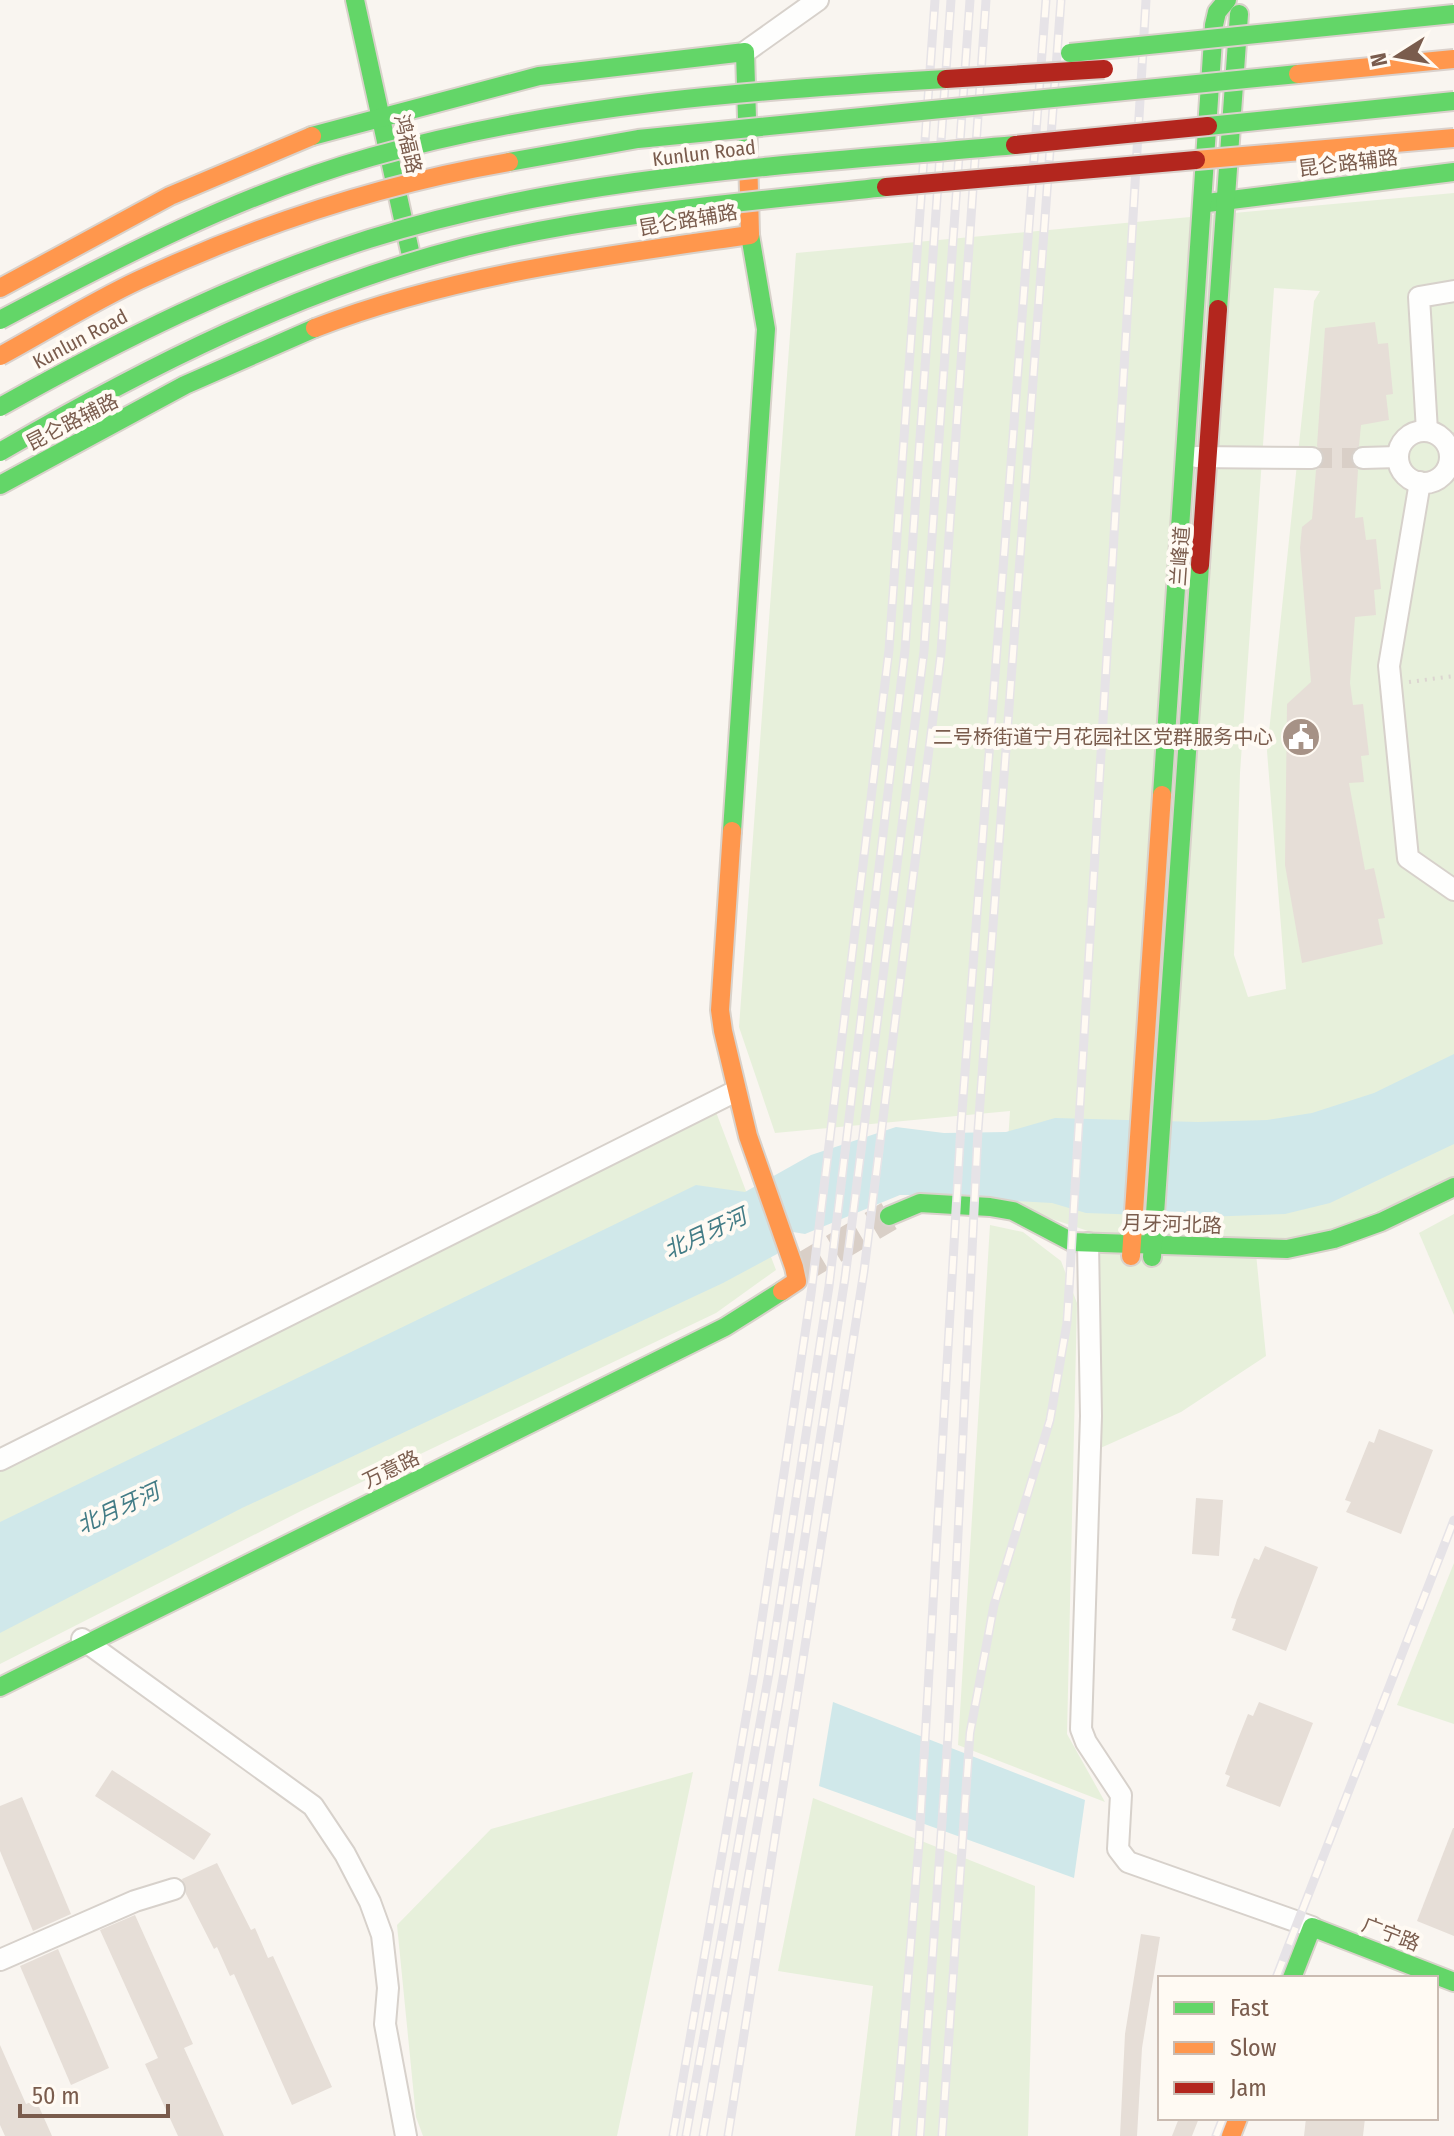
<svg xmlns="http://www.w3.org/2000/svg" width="1454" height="2136" font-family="'Fira Sans Condensed','Noto Sans SC',sans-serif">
  <rect width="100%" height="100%" fill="#f9f5f0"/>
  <g fill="#e7f0db" fill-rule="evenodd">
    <path d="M1454,193V1179L1303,1242L1255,1243L1266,1356L1181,1412L1096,1450L1088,1231L1004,1203L1010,1111L775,1133L739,1027L796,253ZM1274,288L1320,291L1314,301L1267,751L1286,989L1248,997L1234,955L1240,773Z"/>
    <polygon points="716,1112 776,1270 716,1313 301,1511 0,1664 0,1472"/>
    <polygon points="1454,1214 1454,1315 1419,1233"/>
    <polygon points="990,1225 1023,1232 1061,1261 1077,1303 1067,1734 1105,1802 958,1745"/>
    <polygon points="1454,1563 1454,1724 1397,1705"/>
    <polygon points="693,1772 617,2136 423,2136 416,2117 397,1925 491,1829"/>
    <polygon points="813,1798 1035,1886 1028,2136 855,2136 873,1986 778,1971"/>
  </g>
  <g fill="#d0e8ea">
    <polygon points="1454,1054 1454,1144 1330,1203 1285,1214 1203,1217 1086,1213 1052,1203 914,1195 900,1195 805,1234 793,1232 777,1254 723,1283 242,1508 0,1633 0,1522 696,1185 745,1192 811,1155 896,1127 944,1133 1006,1132 1055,1118 1198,1122 1267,1120 1312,1113 1374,1093"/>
    <polygon points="833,1702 1085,1800 1074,1878 819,1786"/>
  </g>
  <g fill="#e6ded7">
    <polygon points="1375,322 1378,344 1388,343 1393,394 1386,395 1389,420 1361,425 1359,446 1350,458 1358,470 1355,518 1363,517 1366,540 1376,539 1381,589 1374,590 1376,615 1355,617 1350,683 1353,705 1363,704 1369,755 1361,756 1364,782 1349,783 1365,870 1374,868 1385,918 1378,919 1383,944 1302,963 1285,865 1287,704 1311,682 1300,548 1302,527 1312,519 1316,470 1325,459 1317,446 1325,328"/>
    <polygon points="1379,1429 1433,1450 1401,1534 1346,1512 1351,1502 1345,1500 1352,1483 1369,1441 1374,1443"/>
    <polygon points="1196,1498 1223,1500 1219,1556 1192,1554"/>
    <polygon points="1265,1546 1318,1567 1286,1651 1232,1630 1236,1619 1231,1618 1237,1600 1254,1558 1259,1560"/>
    <polygon points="1259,1702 1313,1723 1280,1807 1226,1786 1230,1776 1225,1774 1238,1739 1248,1714 1253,1716"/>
    <polygon points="112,1770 211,1834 194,1860 95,1796"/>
    <polygon points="22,1797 71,1914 33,1931 0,1851 0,1806"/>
    <polygon points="1453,1828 1454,1828 1454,1936 1417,1921"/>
    <polygon points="217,1863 251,1930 255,1928 268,1958 273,1956 332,2087 292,2105 234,1974 230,1976 217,1947 214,1949 186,1894 182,1879"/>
    <polygon points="135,1915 193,2044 184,2048 224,2136 178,2136 145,2064 158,2058 100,1930"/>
    <polygon points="1141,1934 1160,1937 1142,2048 1137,2136 1120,2136 1125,2034"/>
    <polygon points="58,1949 109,2068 71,2085 20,1966"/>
    <polygon points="0,2045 26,2104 36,2100 52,2136 5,2136 0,2125"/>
    <polygon points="1179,2118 1199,2118 1192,2136 1172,2136"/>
    <polygon points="1306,2118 1365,2118 1363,2136 1304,2136"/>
  </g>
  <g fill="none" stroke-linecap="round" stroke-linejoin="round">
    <polyline stroke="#d9cfc7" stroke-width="20" stroke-dasharray="20 10" stroke-linecap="butt" points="1312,458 1363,458"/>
    <polyline stroke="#d9cfc7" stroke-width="30" stroke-dasharray="30 15" stroke-linecap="butt" points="795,1272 889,1216"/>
    <defs>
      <g id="street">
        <polyline points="745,52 818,0"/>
        <polyline points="1427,431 1419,297 1454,291"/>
        <circle cx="1424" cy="457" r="26"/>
        <polyline points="1196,457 1312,458"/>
        <polyline points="1363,458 1398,457"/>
        <polyline points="1420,482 1389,666 1408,858 1454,890"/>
        <polyline points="1088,1243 1091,1416 1081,1729 1086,1742 1121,1795 1118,1849 1128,1862 1312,1927"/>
        <polyline points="0,1460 736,1091"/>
        <polyline points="82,1639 313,1806 345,1854 370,1902 382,1935 388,1988 385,2024 406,2136"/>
        <polyline points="0,1960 135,1901 174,1889"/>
      </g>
      <g id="fast">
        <polyline points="355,0 410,251"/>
        <polyline points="312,136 539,76 745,52 748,152"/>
        <polyline points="1207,203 1454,172"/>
        <polyline points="1218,309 1239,14"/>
        <polyline points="0,485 185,385 315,328"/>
        <polyline points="1162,795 1214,25 1217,12 1227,0"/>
        <polyline points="732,831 766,329 750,235"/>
        <polyline points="889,1216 920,1203 990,1207 1013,1211 1072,1242 1287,1249 1334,1239 1381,1222 1454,1187"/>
        <polyline points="1152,1257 1200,565"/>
        <polyline points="0,1687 725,1327 782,1291"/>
        <polyline points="1292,1978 1312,1927 1454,1982"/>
      </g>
      <g id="slow">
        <polyline points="0,288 170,196 312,136"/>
        <path d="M315,328C454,274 604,256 750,235L748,152"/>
        <polyline points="732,831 720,1010 723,1031 748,1136 794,1267 797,1281 782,1291"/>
        <polyline points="1131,1256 1162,795"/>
        <polyline points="1231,2136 1238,2118"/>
      </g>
      <polyline id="jam" points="1200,565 1218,309"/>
    </defs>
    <use href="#street" stroke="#d7d1cb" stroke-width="24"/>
    <use href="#fast" stroke="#d9d2cb" stroke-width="22"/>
    <use href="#slow" stroke="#d9d2cb" stroke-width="22"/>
    <use href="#jam" stroke="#d9d2cb" stroke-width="22"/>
    <g stroke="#dcd5d0" stroke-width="4" stroke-dasharray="2 6" stroke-linecap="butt">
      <polyline points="1444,436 1454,434"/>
      <polyline points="1409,682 1454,676"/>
    </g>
    <use href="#street" stroke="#fefefd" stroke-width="20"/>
    <use href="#fast" stroke="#63d668" stroke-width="18"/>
    <use href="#slow" stroke="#ff974d" stroke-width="18"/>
    <use href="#jam" stroke="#b3261e" stroke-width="18"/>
    <defs>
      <g id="rail">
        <polyline points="1276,1978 1454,1520"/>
        <polyline points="673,2136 754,1672 811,1294 889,650 935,0"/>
        <polyline points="686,2136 769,1673 829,1286 905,650 951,0"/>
        <polyline points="703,2136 785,1667 845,1278 924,651 970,0"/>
        <polyline points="728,2136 864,1271 941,653 986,0"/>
        <polyline points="895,2136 919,1843 961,1125 1046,0"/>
        <polyline points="920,2136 948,1736 978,1130 1061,0"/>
        <polyline points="942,2136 970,1733 994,1605 1050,1420 1067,1323 1146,0"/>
        <polyline points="1216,2136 1223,2118"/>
      </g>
    </defs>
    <use href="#rail" stroke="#e6e3e7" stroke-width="9"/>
    <use href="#rail" stroke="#fffaf3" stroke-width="6" stroke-dasharray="18" stroke-linecap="butt"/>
    <defs>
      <g id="fast-bridge">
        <polyline points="1070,53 1454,14"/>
        <polyline points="1208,126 1454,101"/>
        <polyline points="509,162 638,139 1298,74"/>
        <path d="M0,320C119,257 241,194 371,157C558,104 754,90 946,79"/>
        <path d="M0,407C118,341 239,280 369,239C576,174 800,165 1015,145"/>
        <path d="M0,452C146,367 300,289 465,247C602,213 747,202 886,187"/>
      </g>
      <g id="slow-bridge">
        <polyline points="1298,74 1454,59"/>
        <polyline points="1196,160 1454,138"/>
        <path d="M0,356C46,331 92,302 139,280C257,225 381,184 509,162"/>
      </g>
      <g id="jam-bridge">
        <polyline points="946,79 1104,69"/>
        <polyline points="1015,145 1208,126"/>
        <polyline points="886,187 1196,160"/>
      </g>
    </defs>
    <use href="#fast-bridge" stroke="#dad1cc" stroke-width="22" stroke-linecap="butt"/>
    <use href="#slow-bridge" stroke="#dad1cc" stroke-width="22" stroke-linecap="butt"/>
    <use href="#jam-bridge" stroke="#dad1cc" stroke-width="22" stroke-linecap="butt"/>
    <use href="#fast-bridge" stroke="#63d668" stroke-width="18"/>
    <use href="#slow-bridge" stroke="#ff974d" stroke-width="18"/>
    <use href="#jam-bridge" stroke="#b3261e" stroke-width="18"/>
  </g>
  <defs>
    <symbol id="civic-disc" viewBox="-11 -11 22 22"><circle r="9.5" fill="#a69286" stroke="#fffaf3"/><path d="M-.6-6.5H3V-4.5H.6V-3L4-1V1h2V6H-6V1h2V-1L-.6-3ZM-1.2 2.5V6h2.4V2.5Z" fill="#fff"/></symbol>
  </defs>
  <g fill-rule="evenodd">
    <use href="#civic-disc" x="1279" y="715" width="44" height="44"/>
  </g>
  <g text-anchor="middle" stroke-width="8" stroke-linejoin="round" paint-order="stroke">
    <g font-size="20" fill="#7a5c4d" stroke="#fffaf3">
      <text transform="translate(408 144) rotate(77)" y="7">鸿福路</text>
      <text transform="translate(704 153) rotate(-7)" y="7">Kunlun Road</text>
      <text transform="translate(1348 163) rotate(-7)" y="7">昆仑路辅路</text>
      <text transform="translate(688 220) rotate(-10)" y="7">昆仑路辅路</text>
      <text transform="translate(80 339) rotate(-28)" y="7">Kunlun Road</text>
      <text transform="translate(72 422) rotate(-27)" y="7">昆仑路辅路</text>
      <text transform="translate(1180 556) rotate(-86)" y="7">兰峰道</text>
      <text transform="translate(1172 1224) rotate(2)" y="7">月牙河北路</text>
      <text transform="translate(391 1469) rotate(-26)" y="7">万意路</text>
      <text transform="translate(1391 1934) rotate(21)" y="7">广宁路</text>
    </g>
    <g font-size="20" fill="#7a5c4d" stroke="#fffaf3" text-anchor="end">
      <text x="1273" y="744">二号桥街道宁月花园社区党群服务中心</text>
    </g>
    <g font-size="22" font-style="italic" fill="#437c86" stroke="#fffaf3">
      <text transform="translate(705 1233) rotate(-25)" y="8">北月牙河</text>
      <text transform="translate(118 1508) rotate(-25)" y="8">北月牙河</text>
    </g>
  </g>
  <rect x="1158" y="1976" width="280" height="144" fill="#fffaf3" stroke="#cabbb1" stroke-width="2"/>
  <rect x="1174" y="2002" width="40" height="12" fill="#63d668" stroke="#cabbb1" stroke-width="2"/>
  <text x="1230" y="2016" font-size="24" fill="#7a5c4d">Fast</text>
  <rect x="1174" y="2042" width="40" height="12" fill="#ff974d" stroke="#cabbb1" stroke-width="2"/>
  <text x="1230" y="2056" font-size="24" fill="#7a5c4d">Slow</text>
  <rect x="1174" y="2082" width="40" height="12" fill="#b3261e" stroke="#cabbb1" stroke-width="2"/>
  <text x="1230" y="2096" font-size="24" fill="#7a5c4d">Jam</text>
  <g transform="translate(1398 56) rotate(259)" stroke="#fffaf3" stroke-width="6" paint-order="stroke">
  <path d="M0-6L14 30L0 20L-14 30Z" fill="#7a5c4d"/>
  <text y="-12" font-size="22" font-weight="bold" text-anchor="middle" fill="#7a5c4d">N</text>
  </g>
  <path d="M20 2104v12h148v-12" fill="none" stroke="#7a5c4d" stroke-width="4"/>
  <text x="32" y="2104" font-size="24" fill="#7a5c4d" stroke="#fffaf3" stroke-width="6" paint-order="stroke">50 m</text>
</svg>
